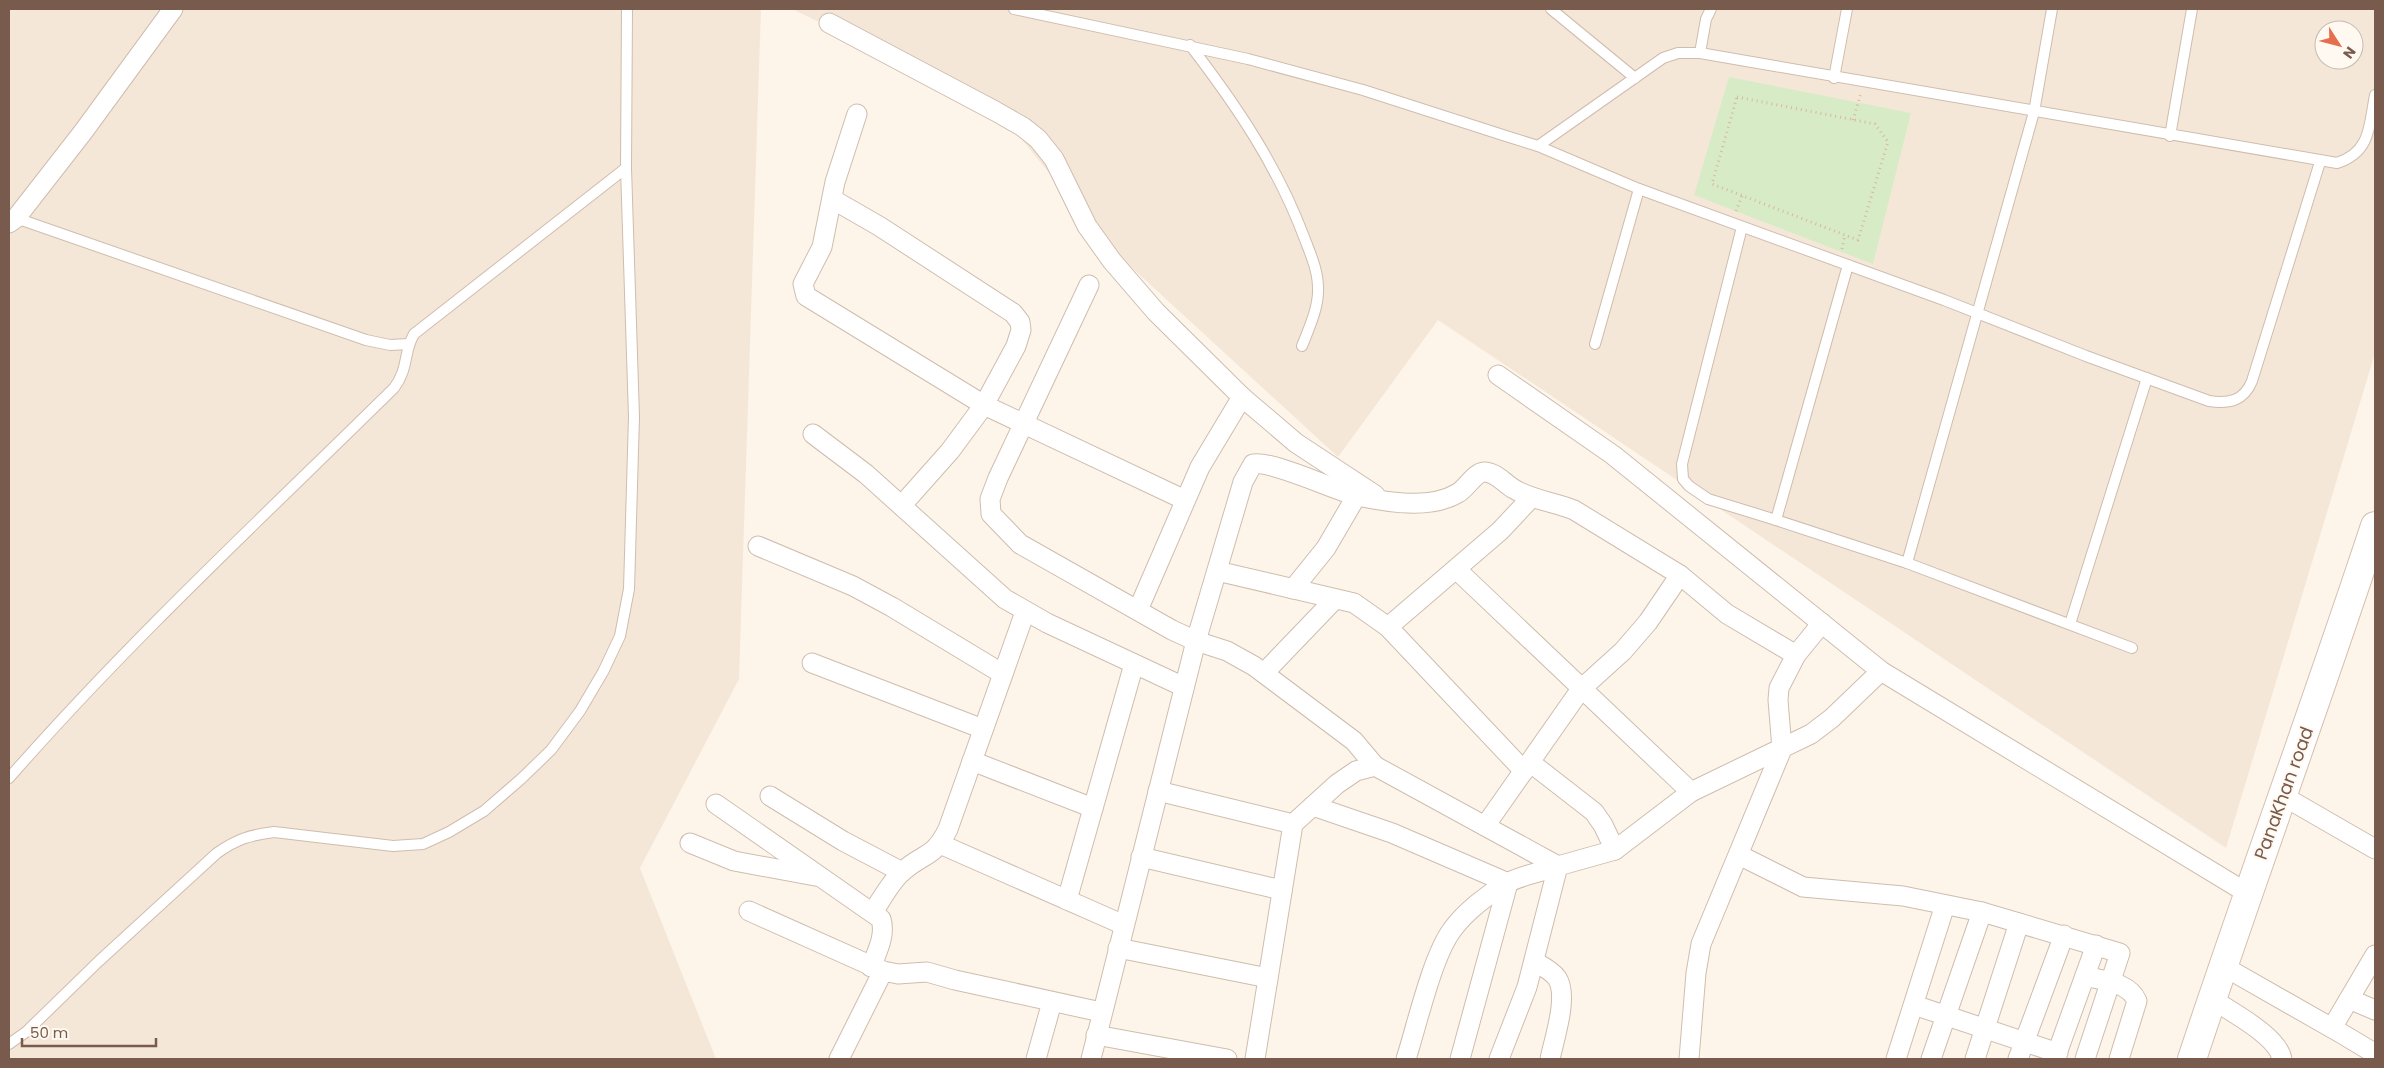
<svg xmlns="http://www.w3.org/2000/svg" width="2384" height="1068" font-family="Poppins,sans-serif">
  <rect width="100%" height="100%" fill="#fdf5ea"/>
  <g fill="#f5e7d8" fill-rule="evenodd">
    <polygon points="9,9 761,9 739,679 640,868 716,1059 9,1059"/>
    <path d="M792,9H2375V353L2226,848L1438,320L1338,457L1106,244L996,107ZM2324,30H2354V60H2324Z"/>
  </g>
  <polygon fill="#d7ebc7" points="1729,77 1911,113 1873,264 1694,195"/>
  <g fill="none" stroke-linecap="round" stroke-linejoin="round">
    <defs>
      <g id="lane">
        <path d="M1014,9L1248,59L1363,90L1509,137L1538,146L1639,189L1944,300L2086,356L2209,401C2229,404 2244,401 2252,381L2320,162"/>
        <polyline points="1551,9 1635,78"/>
        <path d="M1190,45C1236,105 1277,165 1304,237C1310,253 1318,270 1318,288C1319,307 1309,328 1302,346"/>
        <polyline points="1700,53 1706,19 1711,9"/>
        <polyline points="1834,78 1847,9"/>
        <polyline points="2170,136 2192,9"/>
        <path d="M1538,146L1663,58L1678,53H1700L2337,163C2371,152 2369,126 2375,95"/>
        <polyline points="16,218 366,340 390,345 409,344"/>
        <polyline points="1742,227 1682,464 1683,479 1689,486 1708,499 1776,520 1907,563 2132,648"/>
        <polyline points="1595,344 1639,189"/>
        <polyline points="1776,520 1848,265"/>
        <polyline points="1907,563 2034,112 2052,9"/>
        <polyline points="2070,624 2147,378"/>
        <path d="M9,778C129,641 264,516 394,388C409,368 403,353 414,334L626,168"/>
        <path d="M9,1044L26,1032L99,961L217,853C237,839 250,835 274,832L393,846L423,844L449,832L484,811L521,779L551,750L580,711L603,672L620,636L629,589L634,417L626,168L627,9"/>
      </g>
      <g id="street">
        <polyline points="829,23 995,111 1023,127 1038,139 1054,159 1087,226 1112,261 1156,312 1242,397 1296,443 1375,495"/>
        <polyline points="857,114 835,182 822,247 803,284 806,296 984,405 1185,500"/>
        <polyline points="832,199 879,226 1013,313 1020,322 1021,330 1016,346 984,405 950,451 902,505"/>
        <polyline points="9,223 16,218 83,132 173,9"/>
        <polyline points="1089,285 998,478 990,499 991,514 1020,544 1172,630 1196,641 1227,651 1254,666 1354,741 1375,766"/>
        <polyline points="1498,375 1613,455 1881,671 2247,893"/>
        <polyline points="813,434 866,474 1005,599 1047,623 1184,687"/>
        <polyline points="758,546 853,586 892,607 1003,674"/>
        <polyline points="1456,569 1691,792"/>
        <polyline points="1217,571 1354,603 1388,627 1524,771"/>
        <polyline points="1293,589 1326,548 1357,495"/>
        <polyline points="1138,610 1200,467 1242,397"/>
        <polyline points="1388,627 1500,531 1531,498"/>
        <polyline points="812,663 983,729"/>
        <polyline points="1264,673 1335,599"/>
        <polyline points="972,761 1093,808"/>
        <polyline points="1531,763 1594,812 1603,825 1615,850"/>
        <polyline points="1158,791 1293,824"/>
        <polyline points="770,796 843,841 902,872"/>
        <polyline points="2283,796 2375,849"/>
        <path d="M716,804L881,919C886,935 877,952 871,967"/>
        <polyline points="1313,806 1392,833 1508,883 1460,1059"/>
        <polyline points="1485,826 1581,689 1623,651 1648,622 1680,575"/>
        <polyline points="690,843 734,861 815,876"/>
        <polyline points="940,844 1124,925"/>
        <polyline points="1739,855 1803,887 1903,896 1982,912 2120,953 2085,1059"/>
        <polyline points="1141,857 1282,890"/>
        <polyline points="1067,900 1134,664"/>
        <polyline points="749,911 883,971 898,974 927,972 955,980 1101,1012"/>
        <path d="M873,912C882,899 891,881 903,871C925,852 934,858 948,829L1025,612"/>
        <polyline points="1118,948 1268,978"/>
        <path d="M1535,962C1542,966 1552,971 1557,978C1569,996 1554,1039 1550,1059"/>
        <polyline points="2223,966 2344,1035 2369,1050 2375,1056"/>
        <path d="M2085,976C2103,981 2129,982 2137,1001L2119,1059"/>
        <path d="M2212,999C2231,1012 2278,1036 2282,1059"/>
        <polyline points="2349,999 2375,1010"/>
        <polyline points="1914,1005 2058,1053"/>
        <polyline points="2332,1028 2375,955"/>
        <polyline points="1096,1035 1227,1059"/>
        <polyline points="839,1059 883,971"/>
        <polyline points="1036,1059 1052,1002"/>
        <path d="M1091,1059L1196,641L1243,482L1253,464C1271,460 1334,490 1357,496C1387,502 1430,510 1458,493C1467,488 1474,473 1484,472C1496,472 1505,484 1514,489C1532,500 1554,502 1574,510L1680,575L1727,614L1796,655"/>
        <polyline points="1255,1059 1293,824 1337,784 1356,771 1375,766 1558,866 1615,850 1691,792 1811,734 1832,718 1881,671"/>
        <path d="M1406,1059C1417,1025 1432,957 1452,930C1465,912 1488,894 1507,883C1522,875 1542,872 1558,866"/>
        <polyline points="1499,1059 1527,987 1558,866"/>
        <polyline points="1689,1059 1696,973 1701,944 1782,749 1778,700 1779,688 1796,655 1822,623"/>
        <polyline points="1896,1059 1945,905"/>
        <polyline points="1931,1059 1982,912"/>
        <polyline points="1975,1059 2019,923"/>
        <polyline points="2018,1059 2064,935"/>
        <polyline points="2055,1059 2096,945"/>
      </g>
      <path id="secondary" d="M2192,1059C2251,881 2316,705 2375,526"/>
    </defs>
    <use href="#lane" stroke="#cfbdae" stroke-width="12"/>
    <use href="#street" stroke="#cfbdae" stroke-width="21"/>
    <use href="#secondary" stroke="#d5bfae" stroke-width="30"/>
    <g stroke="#d8b7a3" stroke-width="3" stroke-dasharray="1 4" stroke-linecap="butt">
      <polygon points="1737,97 1875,124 1888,142 1858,240 1712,184"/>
      <polyline points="1853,120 1861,93"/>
      <polyline points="1736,211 1742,196"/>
      <polyline points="1842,249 1845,235"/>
    </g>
    <use href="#lane" stroke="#fff" stroke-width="10"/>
    <use href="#street" stroke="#fff" stroke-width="19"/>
    <use href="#secondary" stroke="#fff" stroke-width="28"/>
  </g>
  <g text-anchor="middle" stroke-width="4" stroke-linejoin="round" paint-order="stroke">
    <g font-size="18" fill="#785b4c" stroke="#fff9f1">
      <text transform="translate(2284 793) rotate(-70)" y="6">PanaKhan road</text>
    </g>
  </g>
  <rect width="2384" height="1068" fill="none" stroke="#785b4c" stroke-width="20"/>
  <g transform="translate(2339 45) rotate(126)"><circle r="24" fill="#fff9f1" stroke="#c9baaf"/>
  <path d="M0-4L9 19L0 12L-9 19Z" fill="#e66e4f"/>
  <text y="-8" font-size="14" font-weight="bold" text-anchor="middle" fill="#785b4c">N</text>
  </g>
  <path d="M22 1038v8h134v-8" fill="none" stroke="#785b4c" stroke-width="2.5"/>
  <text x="30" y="1038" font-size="15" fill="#785b4c" stroke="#fff9f1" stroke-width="4" paint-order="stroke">50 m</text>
</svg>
